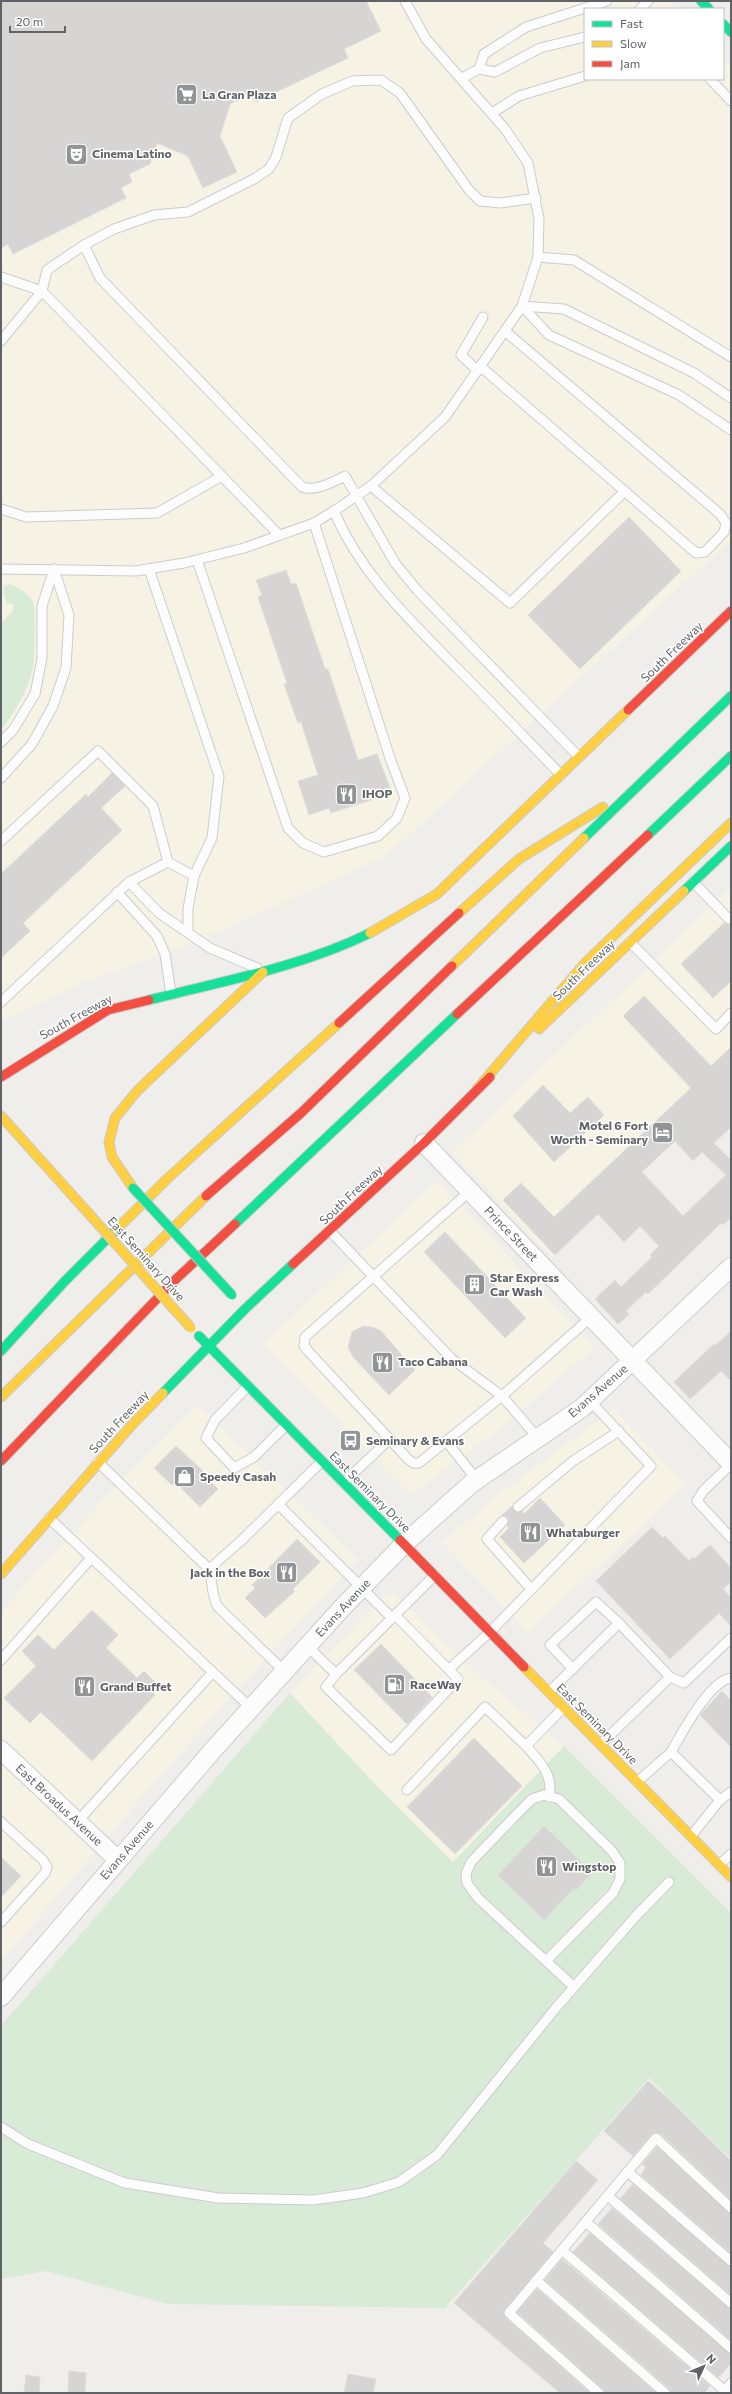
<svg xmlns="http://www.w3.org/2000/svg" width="732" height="2394" font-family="Commissioner,sans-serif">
  <rect width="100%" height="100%" fill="#efeeea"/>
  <g fill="#f7f3e4">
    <polygon points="1,1 669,1 677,9 585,9 585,79 723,79 723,57 731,66 731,540 386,856 196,942 82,983 1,1022"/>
    <polygon points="731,888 731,1089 553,1258 452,1152"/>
    <polygon points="437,1181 594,1348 500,1429 411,1495 264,1344"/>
    <polygon points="198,1405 358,1560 244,1682 151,1786 1,1962 1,1612 113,1489"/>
    <polygon points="614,1409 686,1484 528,1632 442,1542 503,1491"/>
    <polygon points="393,1593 480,1676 564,1746 453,1862 375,1784 290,1693 382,1598"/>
  </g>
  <g fill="#d8ebd6">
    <path d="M9,584C19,587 32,595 34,606C36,618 35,655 33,667C29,689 15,712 1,730V624L13,610V604L6,603L3,587Z"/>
    <polygon points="290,1693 375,1784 453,1862 564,1746 731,1913 731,2159 649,2078 445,2308 168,2304 46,2271 1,2279 1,2026"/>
  </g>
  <g fill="#d6d5d3" stroke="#deddd9" fill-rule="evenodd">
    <polygon points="1,1 366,1 381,31 344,49 348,58 255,102 250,94 230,104 220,136 237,172 203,188 188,156 157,143 150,164 129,174 132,182 121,188 126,198 13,254 8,244 1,248"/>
    <polygon points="629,517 681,571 580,669 528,615"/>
    <polygon points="286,570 291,584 296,583 325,669 328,669 358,760 377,754 392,793 331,813 329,808 309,815 298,781 318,775 301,722 298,723 284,684 287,683 258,597 262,595 256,580"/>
    <polygon points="112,773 125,786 101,808 122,830 23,923 30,931 1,958 1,874 86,794 88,797"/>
    <polygon points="724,923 731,925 731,981 713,998 681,964"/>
    <path d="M644,996L711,1066L731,1047V1127L714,1143L731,1160V1218L723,1225L721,1223L648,1294L646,1292L626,1311L629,1314L618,1324L595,1299L615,1280L621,1287L652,1257L650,1255L659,1246L640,1226L624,1242L598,1214L555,1255L503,1200L521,1183L554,1217L691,1088L623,1016ZM675,1141L693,1161L702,1152L726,1175L683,1216L642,1172Z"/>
    <polygon points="543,1085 570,1113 588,1097 604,1115 554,1162 513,1116"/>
    <polygon points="445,1232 526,1318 505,1338 424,1252"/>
    <polygon points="363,1326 372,1327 381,1331 415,1370 389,1395 353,1357 348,1347 352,1332"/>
    <polygon points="731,1331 731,1381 721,1371 690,1399 674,1382 714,1344 716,1345"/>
    <polygon points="176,1446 203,1471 201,1473 218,1489 200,1507 175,1482 172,1485 154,1468"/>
    <polygon points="540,1498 565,1525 524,1563 500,1537 509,1528 507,1526 509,1519 502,1515 512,1506 516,1512 522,1511 524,1514"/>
    <polygon points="652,1527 663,1538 665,1536 689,1561 693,1557 694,1559 710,1545 731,1568 731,1582 723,1589 731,1598 731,1626 719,1613 670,1659 596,1581"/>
    <polygon points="297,1539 320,1562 293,1589 295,1591 265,1618 245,1598 255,1588 252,1585"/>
    <polygon points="92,1610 118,1635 106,1648 137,1678 144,1671 156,1683 150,1690 155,1695 92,1761 41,1712 30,1723 4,1698 36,1666 22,1651 38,1635 54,1650"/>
    <polygon points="381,1644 432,1697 407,1724 354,1670"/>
    <polygon points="722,1691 731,1701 731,1747 700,1715"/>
    <polygon points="474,1738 522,1786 455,1854 407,1807"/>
    <polygon points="544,1826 592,1873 576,1890 574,1888 544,1920 498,1875"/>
    <polygon points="1,1857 21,1876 1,1897"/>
    <polygon points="648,2081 671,2101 731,2161 731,2200 660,2133 652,2134 633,2156 604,2131"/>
    <polygon points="657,2147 731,2214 731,2253 641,2175 646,2167 642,2164"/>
    <polygon points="576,2161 598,2180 543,2243 553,2252 503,2312 505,2317 590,2393 560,2393 454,2303"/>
    <polygon points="633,2184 731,2267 731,2295 620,2199"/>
    <polygon points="612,2208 731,2309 731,2340 598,2224"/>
    <polygon points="590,2233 731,2354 731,2363 720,2376 718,2377 573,2252"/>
    <polygon points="562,2259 710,2386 705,2393 671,2393 669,2388 545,2280"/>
    <polygon points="537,2289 656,2393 605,2393 603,2389 517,2312"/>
    <polygon points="69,2371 86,2373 85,2393 68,2393"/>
    <polygon points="348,2374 376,2379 373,2393 344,2393"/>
    <polygon points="26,2375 40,2377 39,2393 24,2393"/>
  </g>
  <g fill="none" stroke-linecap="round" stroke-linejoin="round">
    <defs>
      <g id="lane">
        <polyline points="640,9 648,1"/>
        <polyline points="479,69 495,72 540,48 585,37"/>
        <polyline points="462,78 479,69 484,54 526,27 607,1"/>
        <polyline points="710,79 731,101"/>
        <polyline points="492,113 519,96 585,76"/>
        <path d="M84,245L100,278L302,487C316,492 332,482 345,476L395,563L417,590L579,757"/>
        <polyline points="538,257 574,260 731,357"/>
        <polyline points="1,277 42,291 1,341"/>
        <polyline points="522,306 549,335 679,395 731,430"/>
        <polyline points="522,306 564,309 694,373 731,398"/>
        <polyline points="480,366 696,553 705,552 724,532 726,523 720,514 505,331"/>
        <polyline points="478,371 461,355 483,317"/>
        <polyline points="371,486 510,603 625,491"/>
        <polyline points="1,509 26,517 157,513 222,476"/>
        <path d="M334,511C361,575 411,621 459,670C493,704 527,740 561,775"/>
        <polyline points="279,535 42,291 47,270 84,245 114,229 154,215 188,212 254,179 269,169 276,157 288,118 322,94 352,81 381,80 400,93 469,190 480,201 500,203 536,198"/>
        <polyline points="197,560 288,828 303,843 324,852 378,836 397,818 405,798 391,761 314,523"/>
        <polyline points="1,569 136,571 184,563 244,548 314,523 334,511 371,486 445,417 522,306 538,257 539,219 528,163 505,129 426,39 405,1"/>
        <polyline points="149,569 219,776 212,838 194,876 188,909 188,932"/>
        <polyline points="1,742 13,730 35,694 42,658 42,606 54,569"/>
        <polyline points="1,778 32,744 53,706 66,668 69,615 54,569"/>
        <polyline points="1,841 98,751 153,806 168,862 194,876"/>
        <polyline points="129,882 159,913 210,948 257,968"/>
        <polyline points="693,882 729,919"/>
        <polyline points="117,892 157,936 165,954 171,994"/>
        <polyline points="630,942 716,1029 731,1013"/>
        <polyline points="1,1002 129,882 168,862"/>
        <polyline points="470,1191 305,1337 304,1346 309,1352 408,1459 413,1463 419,1463 502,1396 590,1318"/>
        <polyline points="330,1231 452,1359 502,1396 538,1438"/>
        <polyline points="248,1386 215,1420 206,1438 234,1468 254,1457 286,1425"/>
        <polyline points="446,1441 477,1480"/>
        <path d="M98,1462L209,1569C213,1582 211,1595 218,1607L284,1671"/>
        <polyline points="731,1464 703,1491 697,1501 731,1538"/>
        <polyline points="343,1483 390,1439"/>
        <polyline points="278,1504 392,1618"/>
        <polyline points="518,1507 573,1461 619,1431"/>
        <polyline points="49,1518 251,1708"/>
        <polyline points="503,1521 487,1539 531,1589"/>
        <polyline points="209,1569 243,1539 322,1461"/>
        <polyline points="307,1646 336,1674 435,1575"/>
        <polyline points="1,1660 91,1558"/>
        <polyline points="449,1669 490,1632 651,1466 590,1401"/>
        <polyline points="573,1669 550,1645 596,1602 619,1623"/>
        <polyline points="336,1674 326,1687 391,1750 458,1679 395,1615"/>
        <polyline points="549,1692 619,1623 670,1677"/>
        <polyline points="601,1744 670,1677 684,1683 731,1638"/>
        <path d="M526,1746C539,1760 554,1775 549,1797"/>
        <path d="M671,1752C682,1733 709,1681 731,1678"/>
        <polyline points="637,1782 671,1752 720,1800 691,1836"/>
        <polyline points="407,1790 485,1707 526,1746 564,1707"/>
        <polyline points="720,1800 731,1792"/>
        <polyline points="1,1822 43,1860 47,1867 45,1873 1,1922"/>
        <polyline points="77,1822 213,1672"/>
        <polyline points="719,1865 731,1854"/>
        <polyline points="546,1961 478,1898 467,1883 466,1874 471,1862 517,1814 532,1799 544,1795 559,1799 612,1851 620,1863 620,1879 613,1893 546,1961 574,1987"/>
        <polyline points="1,2127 28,2144 125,2183 218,2198 313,2200 363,2193 399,2182 437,2155 555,2009 635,1917 669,1882"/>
        <polyline points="628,2172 731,2261"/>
        <polyline points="608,2196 731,2303"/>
        <polyline points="586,2222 731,2348"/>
        <polyline points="562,2250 725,2391"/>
        <polyline points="536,2280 665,2393"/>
        <polyline points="599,2393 509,2313 656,2138 731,2208"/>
        <polyline points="723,2393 731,2383"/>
      </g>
      <g id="street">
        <polyline points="424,1143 731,1463"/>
        <polyline points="1,1750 118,1860"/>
        <polyline points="1,1997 213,1750 341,1609 404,1544 472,1483 582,1408 731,1267"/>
      </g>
      <g id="fast">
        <polyline points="701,1 709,9"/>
        <polyline points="723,24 731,32"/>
        <polyline points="648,835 731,756"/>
        <polyline points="584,838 731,696"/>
        <polyline points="684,891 731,846"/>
        <path d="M149,1000C223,981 301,967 370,933"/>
        <polyline points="235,1224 457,1014"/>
        <polyline points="199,1336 400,1540"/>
        <polyline points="1,1351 65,1281 116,1230"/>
        <polyline points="163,1393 245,1309 293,1264"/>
      </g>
      <g id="slow">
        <polyline points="459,913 519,859 603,807"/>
        <polyline points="370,933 437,894 628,710"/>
        <polyline points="452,966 584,838"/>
        <polyline points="539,1029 684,891"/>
        <polyline points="477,1089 585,963 731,823"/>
        <polyline points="1,1116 90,1215"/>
        <polyline points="133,1188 112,1157 109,1142 115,1118 137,1091 263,972"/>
        <polyline points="116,1230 167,1179 339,1023"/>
        <polyline points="1,1397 206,1196"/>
        <polyline points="1,1574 130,1427 163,1393"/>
        <polyline points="524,1667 731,1877"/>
      </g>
      <g id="jam">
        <polyline points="628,710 731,611"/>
        <polyline points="457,1014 648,835"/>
        <polyline points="339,1023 459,913"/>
        <polyline points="1,1077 108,1010 149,1000"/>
        <polyline points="206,1196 301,1113 452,966"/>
        <polyline points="293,1264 424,1143 490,1077"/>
        <polyline points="1,1461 175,1280 235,1224"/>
        <polyline points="400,1540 524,1667"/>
      </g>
    </defs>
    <use href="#lane" stroke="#cbcccc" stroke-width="11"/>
    <use href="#street" stroke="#cbcccc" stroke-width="20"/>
    <use href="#fast" stroke="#cacacb" stroke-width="11"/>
    <use href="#slow" stroke="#cacacb" stroke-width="11"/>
    <use href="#jam" stroke="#cacacb" stroke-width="11"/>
    <use href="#lane" stroke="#fdfcfc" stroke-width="9"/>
    <use href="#street" stroke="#fdfcfc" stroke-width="18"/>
    <use href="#fast" stroke="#16e098" stroke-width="9"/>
    <use href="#slow" stroke="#ffcf43" stroke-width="9"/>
    <use href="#jam" stroke="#f24e42" stroke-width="9"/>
    <defs>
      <polyline id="fast-bridge" points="133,1188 232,1295"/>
      <polyline id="slow-bridge" points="90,1215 191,1328"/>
    </defs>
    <use href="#fast-bridge" stroke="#cacacb" stroke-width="11" stroke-linecap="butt"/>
    <use href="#slow-bridge" stroke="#cacacb" stroke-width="11" stroke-linecap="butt"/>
    <use href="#fast-bridge" stroke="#16e098" stroke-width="9"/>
    <use href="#slow-bridge" stroke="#ffcf43" stroke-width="9"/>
  </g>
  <defs>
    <symbol id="supermarket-square" viewBox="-11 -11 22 22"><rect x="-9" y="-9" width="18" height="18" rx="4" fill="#919496" stroke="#fff"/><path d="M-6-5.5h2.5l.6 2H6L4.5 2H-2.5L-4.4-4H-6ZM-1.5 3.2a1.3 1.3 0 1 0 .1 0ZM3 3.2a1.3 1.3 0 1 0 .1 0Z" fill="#fff"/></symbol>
    <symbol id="theatre-square" viewBox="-11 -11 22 22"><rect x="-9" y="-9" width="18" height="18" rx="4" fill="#919496" stroke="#fff"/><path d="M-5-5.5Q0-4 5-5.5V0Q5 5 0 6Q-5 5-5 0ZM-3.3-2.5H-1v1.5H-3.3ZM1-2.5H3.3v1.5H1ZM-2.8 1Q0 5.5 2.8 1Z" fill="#fff"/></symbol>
    <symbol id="restaurant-square" viewBox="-11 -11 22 22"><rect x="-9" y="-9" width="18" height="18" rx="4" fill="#919496" stroke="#fff"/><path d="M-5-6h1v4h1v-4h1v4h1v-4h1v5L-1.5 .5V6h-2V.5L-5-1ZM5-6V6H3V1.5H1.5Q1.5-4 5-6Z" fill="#fff"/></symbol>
    <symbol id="hotel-square" viewBox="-11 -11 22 22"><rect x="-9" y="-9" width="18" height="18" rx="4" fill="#919496" stroke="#fff"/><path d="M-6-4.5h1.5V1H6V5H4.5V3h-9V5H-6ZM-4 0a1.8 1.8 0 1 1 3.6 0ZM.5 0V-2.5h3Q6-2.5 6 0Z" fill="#fff"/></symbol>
    <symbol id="building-square" viewBox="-11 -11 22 22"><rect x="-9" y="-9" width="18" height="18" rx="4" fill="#919496" stroke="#fff"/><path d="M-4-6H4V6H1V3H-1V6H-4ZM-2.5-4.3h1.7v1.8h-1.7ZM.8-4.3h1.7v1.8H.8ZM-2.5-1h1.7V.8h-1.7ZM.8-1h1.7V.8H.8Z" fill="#fff"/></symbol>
    <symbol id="bus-square" viewBox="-11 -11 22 22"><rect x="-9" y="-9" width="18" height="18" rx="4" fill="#919496" stroke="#fff"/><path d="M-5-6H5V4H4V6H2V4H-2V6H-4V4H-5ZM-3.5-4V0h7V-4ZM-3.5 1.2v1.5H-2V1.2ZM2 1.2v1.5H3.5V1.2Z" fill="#fff"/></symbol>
    <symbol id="shop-square" viewBox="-11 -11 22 22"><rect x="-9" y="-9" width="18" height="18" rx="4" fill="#919496" stroke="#fff"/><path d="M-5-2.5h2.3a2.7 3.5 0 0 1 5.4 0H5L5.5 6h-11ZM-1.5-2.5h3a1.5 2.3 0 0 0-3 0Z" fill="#fff"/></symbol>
    <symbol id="fuel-square" viewBox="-11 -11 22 22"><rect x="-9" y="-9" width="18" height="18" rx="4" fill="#919496" stroke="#fff"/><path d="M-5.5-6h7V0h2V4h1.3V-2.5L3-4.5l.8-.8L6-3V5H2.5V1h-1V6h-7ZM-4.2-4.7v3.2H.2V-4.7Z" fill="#fff"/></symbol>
  </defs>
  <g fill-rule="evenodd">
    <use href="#supermarket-square" x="174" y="82" width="25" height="25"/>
    <use href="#theatre-square" x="64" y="142" width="25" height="25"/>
    <use href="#restaurant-square" x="334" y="782" width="25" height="25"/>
    <use href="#hotel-square" x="650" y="1120" width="25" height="25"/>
    <use href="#building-square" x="462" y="1272" width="25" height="25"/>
    <use href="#restaurant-square" x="370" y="1350" width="25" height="25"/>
    <use href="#bus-square" x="338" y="1428" width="25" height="25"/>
    <use href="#shop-square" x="172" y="1464" width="25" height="25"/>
    <use href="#restaurant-square" x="518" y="1520" width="25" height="25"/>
    <use href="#restaurant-square" x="274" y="1560" width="25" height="25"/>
    <use href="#fuel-square" x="382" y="1672" width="25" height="25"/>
    <use href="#restaurant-square" x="72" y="1674" width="25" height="25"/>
    <use href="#restaurant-square" x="534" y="1854" width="25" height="25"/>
  </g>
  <g text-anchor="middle" stroke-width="3" stroke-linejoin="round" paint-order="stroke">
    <g font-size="12" font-weight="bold" fill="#5f6368" stroke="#fff" text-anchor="start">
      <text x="202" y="99">La Gran Plaza</text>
      <text x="92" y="158">Cinema Latino</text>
      <text x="362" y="798">IHOP</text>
      <text x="648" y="1130" text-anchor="end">Motel 6 Fort<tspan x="648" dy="14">Worth - Seminary</tspan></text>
      <text x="490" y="1282">Star Express<tspan x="490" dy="14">Car Wash</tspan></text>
      <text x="398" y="1366">Taco Cabana</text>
      <text x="366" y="1445">Seminary &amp; Evans</text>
      <text x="200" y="1481">Speedy Casah</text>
      <text x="546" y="1537">Whataburger</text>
      <text x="270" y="1577" text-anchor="end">Jack in the Box</text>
      <text x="410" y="1689">RaceWay</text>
      <text x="100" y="1691">Grand Buffet</text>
      <text x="562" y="1871">Wingstop</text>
    </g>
    <g font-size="12" fill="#5f6368" stroke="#fff">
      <text transform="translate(672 652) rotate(-44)" y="4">South Freeway</text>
      <text transform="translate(584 970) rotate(-44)" y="4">South Freeway</text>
      <text transform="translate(76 1017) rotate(-29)" y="4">South Freeway</text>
      <text transform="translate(351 1195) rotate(-43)" y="4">South Freeway</text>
      <text transform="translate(511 1234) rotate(46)" y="4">Prince Street</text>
      <text transform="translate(146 1259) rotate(48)" y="4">East Seminary Drive</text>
      <text transform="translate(598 1391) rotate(-41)" y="4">Evans Avenue</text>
      <text transform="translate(119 1422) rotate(-47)" y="4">South Freeway</text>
      <text transform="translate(370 1492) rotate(45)" y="4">East Seminary Drive</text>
      <text transform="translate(343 1608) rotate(-47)" y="4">Evans Avenue</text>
      <text transform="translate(597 1724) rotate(45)" y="4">East Seminary Drive</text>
      <text transform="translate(59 1805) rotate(43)" y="4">East Broadus Avenue</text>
      <text transform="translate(127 1850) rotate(-49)" y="4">Evans Avenue</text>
    </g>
  </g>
  <rect width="732" height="2394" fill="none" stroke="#5f6368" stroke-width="4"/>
  <rect x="584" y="8" width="140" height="72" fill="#ffffff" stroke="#bfc1c3"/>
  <rect x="592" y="21" width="20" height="6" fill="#16e098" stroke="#bfc1c3"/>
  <text x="620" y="28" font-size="12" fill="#5f6368">Fast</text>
  <rect x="592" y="41" width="20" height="6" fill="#ffcf43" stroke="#bfc1c3"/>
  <text x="620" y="48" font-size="12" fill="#5f6368">Slow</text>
  <rect x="592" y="61" width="20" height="6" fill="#f24e42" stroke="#bfc1c3"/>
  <text x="620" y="68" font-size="12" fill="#5f6368">Jam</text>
  <g transform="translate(704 2366) rotate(46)" stroke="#ffffff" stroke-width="3" paint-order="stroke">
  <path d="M0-3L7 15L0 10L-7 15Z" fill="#5f6368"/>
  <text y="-6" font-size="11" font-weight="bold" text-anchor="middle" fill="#5f6368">N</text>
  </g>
  <path d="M10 26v6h55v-6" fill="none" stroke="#5f6368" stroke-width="2"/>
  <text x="16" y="26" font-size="12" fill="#5f6368" stroke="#ffffff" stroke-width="3" paint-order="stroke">20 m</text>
</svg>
